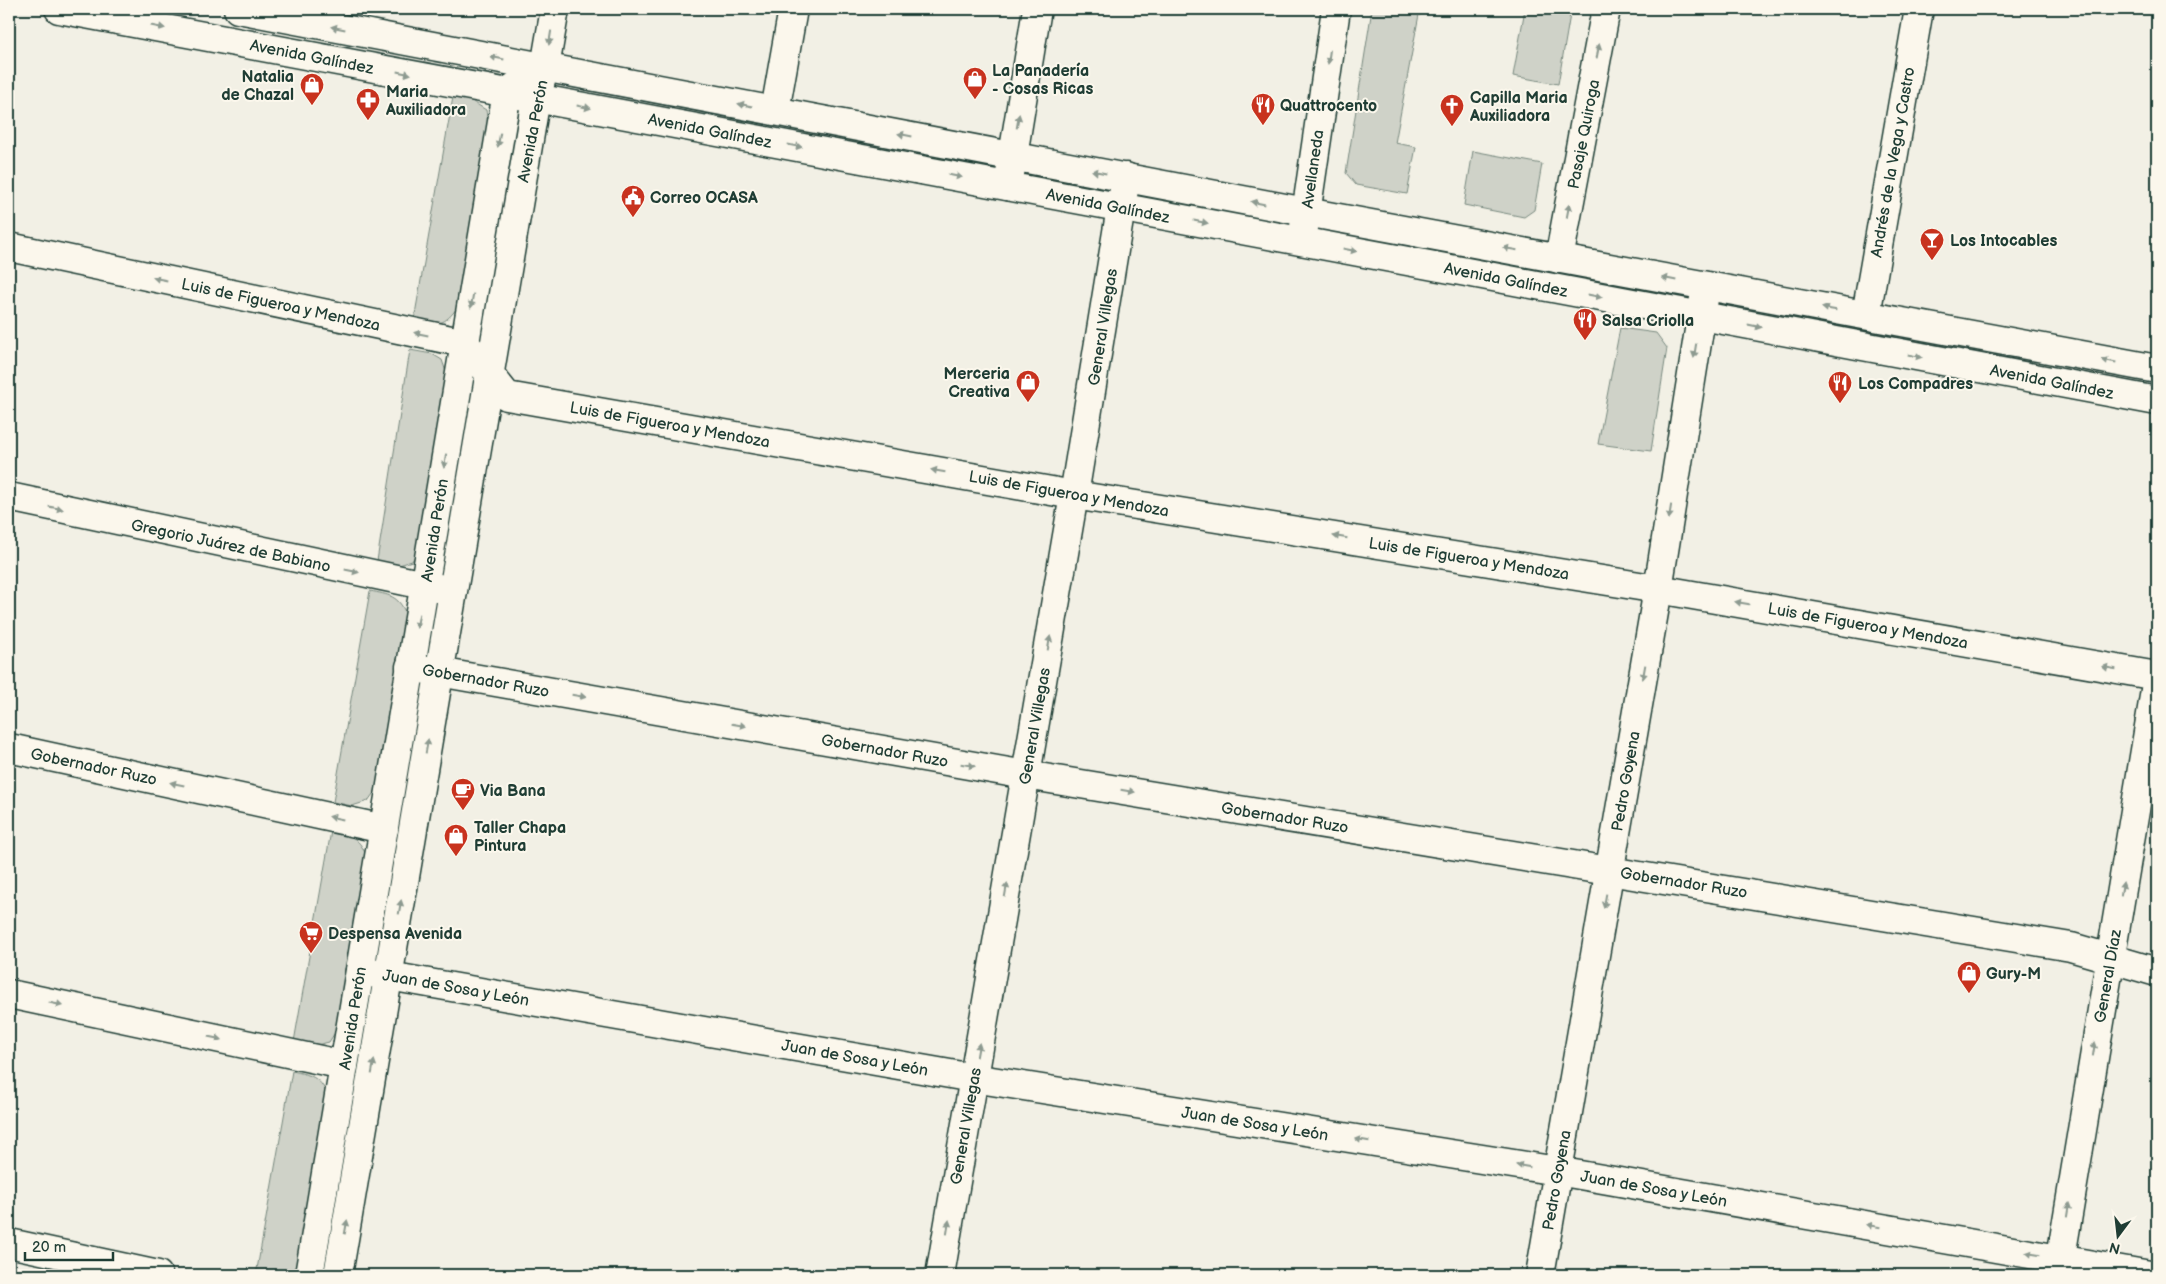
<svg xmlns="http://www.w3.org/2000/svg" width="2166" height="1284" font-family="'Balsamiq Sans',sans-serif">
  <rect width="100%" height="100%" fill="#f2f0e5"/>
  <filter id="ink" filterUnits="userSpaceOnUse"><feTurbulence type="fractalNoise" baseFrequency=".02" numOctaves="2"/><feDisplacementMap in="SourceGraphic" scale="10" xChannelSelector="R" yChannelSelector="G"/><feConvolveMatrix kernelMatrix="1 2 1 2 8 2 1 2 1" color-interpolation-filters="sRGB"/></filter>
  <g filter="url(#ink)">
    <g fill="#cfd2c8" stroke="#77887e">
      <polygon points="1372,9 1420,9 1395,143 1416,147 1407,194 1356,185 1346,173"/>
      <polygon points="1525,9 1571,9 1558,84 1513,76"/>
      <path d="M453,97L470,100L486,110L488,123L459,305C444,327 438,325 414,320Z"/>
      <polygon points="1473,151 1542,164 1534,210 1524,217 1464,205"/>
      <polygon points="1620,328 1656,333 1667,348 1651,451 1598,444"/>
      <polygon points="410,350 432,354 442,360 446,372 419,549 412,561 396,566 377,561"/>
      <path d="M370,591C389,595 398,595 406,614L378,787L368,801L352,806L333,802Z"/>
      <path d="M331,831C350,835 358,836 366,855L338,1028L329,1042L313,1046L294,1042Z"/>
      <path d="M292,1071C310,1075 319,1076 327,1094L299,1267L294,1275H256Z"/>
    </g>
    <g fill="none" stroke-linecap="round" stroke-linejoin="round">
      <defs>
        <g id="minor">
          <polyline points="775,111 793,9"/>
          <polyline points="1008,186 1037,9"/>
          <polyline points="1302,241 1336,9"/>
          <polyline points="9,247 465,343 507,396 1074,495 1658,589 2157,676"/>
          <polyline points="1559,259 1606,9"/>
          <polyline points="1866,315 1919,9"/>
          <polyline points="9,497 443,589"/>
          <polyline points="410,667 1026,775 2071,947 2157,972"/>
          <polyline points="9,748 384,829"/>
          <polyline points="360,971 973,1078 1557,1171 2150,1275"/>
          <polyline points="9,994 344,1065"/>
          <polyline points="9,1243 158,1275"/>
          <polyline points="309,1275 507,92 525,80"/>
          <polyline points="338,1275 536,98 545,67 555,9"/>
          <polyline points="940,1275 1074,495 1126,177"/>
          <polyline points="1540,1275 1658,589 1706,286"/>
          <polyline points="2058,1275 2157,678"/>
        </g>
        <g id="major">
          <polyline points="59,9 2157,401"/>
          <polyline points="238,9 1306,212 2157,369"/>
        </g>
      </defs>
      <use href="#minor" stroke="#1f3d34" stroke-width="31"/>
      <use href="#major" stroke="#1f3d34" stroke-width="31"/>
      <use href="#minor" stroke="#fbf7ec" stroke-width="28"/>
      <use href="#major" stroke="#fbf7ec" stroke-width="28"/>
    </g>
    <defs><path id="oneway-solid" d="M-6-.8H1V-3.2L6.5 0L1 3.2V.8H-6Z" transform="scale(1.25)"/></defs>
    <g fill="#8d9a90">
      <use href="#oneway-solid" transform="translate(158 27) rotate(11)"/>
      <use href="#oneway-solid" transform="translate(338 28) rotate(-169)"/>
      <use href="#oneway-solid" transform="translate(550 38) rotate(99)"/>
      <use href="#oneway-solid" transform="translate(1598 51) rotate(-79)"/>
      <use href="#oneway-solid" transform="translate(1329 57) rotate(98)"/>
      <use href="#oneway-solid" transform="translate(497 58) rotate(-169)"/>
      <use href="#oneway-solid" transform="translate(404 73) rotate(11)"/>
      <use href="#oneway-solid" transform="translate(745 105) rotate(-169)"/>
      <use href="#oneway-solid" transform="translate(584 107) rotate(11)"/>
      <use href="#oneway-solid" transform="translate(1018 121) rotate(-80)"/>
      <use href="#oneway-solid" transform="translate(905 135) rotate(-169)"/>
      <use href="#oneway-solid" transform="translate(499 140) rotate(100)"/>
      <use href="#oneway-solid" transform="translate(795 146) rotate(11)"/>
      <use href="#oneway-solid" transform="translate(1099 172) rotate(-169)"/>
      <use href="#oneway-solid" transform="translate(955 176) rotate(11)"/>
      <use href="#oneway-solid" transform="translate(1258 203) rotate(-169)"/>
      <use href="#oneway-solid" transform="translate(1568 211) rotate(-79)"/>
      <use href="#oneway-solid" transform="translate(1201 222) rotate(11)"/>
      <use href="#oneway-solid" transform="translate(1510 249) rotate(-170)"/>
      <use href="#oneway-solid" transform="translate(1350 250) rotate(11)"/>
      <use href="#oneway-solid" transform="translate(160 279) rotate(-168)"/>
      <use href="#oneway-solid" transform="translate(1669 279) rotate(-169)"/>
      <use href="#oneway-solid" transform="translate(1595 296) rotate(11)"/>
      <use href="#oneway-solid" transform="translate(472 301) rotate(100)"/>
      <use href="#oneway-solid" transform="translate(1829 309) rotate(-170)"/>
      <use href="#oneway-solid" transform="translate(1755 326) rotate(11)"/>
      <use href="#oneway-solid" transform="translate(421 334) rotate(-168)"/>
      <use href="#oneway-solid" transform="translate(1695 351) rotate(99)"/>
      <use href="#oneway-solid" transform="translate(1915 356) rotate(11)"/>
      <use href="#oneway-solid" transform="translate(2109 361) rotate(-169)"/>
      <use href="#oneway-solid" transform="translate(445 461) rotate(99)"/>
      <use href="#oneway-solid" transform="translate(938 471) rotate(-170)"/>
      <use href="#oneway-solid" transform="translate(56 508) rotate(12)"/>
      <use href="#oneway-solid" transform="translate(1670 512) rotate(99)"/>
      <use href="#oneway-solid" transform="translate(1340 537) rotate(-171)"/>
      <use href="#oneway-solid" transform="translate(352 571) rotate(12)"/>
      <use href="#oneway-solid" transform="translate(1742 603) rotate(-170)"/>
      <use href="#oneway-solid" transform="translate(418 621) rotate(100)"/>
      <use href="#oneway-solid" transform="translate(1049 643) rotate(-80)"/>
      <use href="#oneway-solid" transform="translate(2109 668) rotate(-170)"/>
      <use href="#oneway-solid" transform="translate(1644 672) rotate(100)"/>
      <use href="#oneway-solid" transform="translate(579 696) rotate(10)"/>
      <use href="#oneway-solid" transform="translate(739 725) rotate(10)"/>
      <use href="#oneway-solid" transform="translate(427 746) rotate(-80)"/>
      <use href="#oneway-solid" transform="translate(968 765) rotate(10)"/>
      <use href="#oneway-solid" transform="translate(177 784) rotate(-168)"/>
      <use href="#oneway-solid" transform="translate(1128 791) rotate(9)"/>
      <use href="#oneway-solid" transform="translate(336 818) rotate(-168)"/>
      <use href="#oneway-solid" transform="translate(2122 889) rotate(-81)"/>
      <use href="#oneway-solid" transform="translate(1006 890) rotate(-80)"/>
      <use href="#oneway-solid" transform="translate(1605 901) rotate(100)"/>
      <use href="#oneway-solid" transform="translate(400 907) rotate(-80)"/>
      <use href="#oneway-solid" transform="translate(56 1004) rotate(12)"/>
      <use href="#oneway-solid" transform="translate(215 1038) rotate(12)"/>
      <use href="#oneway-solid" transform="translate(2094 1049) rotate(-81)"/>
      <use href="#oneway-solid" transform="translate(978 1050) rotate(-80)"/>
      <use href="#oneway-solid" transform="translate(373 1067) rotate(-80)"/>
      <use href="#oneway-solid" transform="translate(1362 1140) rotate(-171)"/>
      <use href="#oneway-solid" transform="translate(1523 1166) rotate(-171)"/>
      <use href="#oneway-solid" transform="translate(2068 1210) rotate(-81)"/>
      <use href="#oneway-solid" transform="translate(1873 1226) rotate(-170)"/>
      <use href="#oneway-solid" transform="translate(346 1227) rotate(-80)"/>
      <use href="#oneway-solid" transform="translate(948 1227) rotate(-81)"/>
      <use href="#oneway-solid" transform="translate(2033 1254) rotate(-170)"/>
    </g>
  </g>
  <defs>
    <symbol id="shop-pin" viewBox="-11 -11 22 30"><path d="M0 17L-7.5 6A9.5 9.5 0 1 1 7.5 6Z" fill="#c8321e" stroke="#fbf7ec"/><path d="M-5-2.5h2.3a2.7 3.5 0 0 1 5.4 0H5L5.5 6h-11ZM-1.5-2.5h3a1.5 2.3 0 0 0-3 0Z" fill="#fff"/></symbol>
    <symbol id="pharmacy-pin" viewBox="-11 -11 22 30"><path d="M0 17L-7.5 6A9.5 9.5 0 1 1 7.5 6Z" fill="#c8321e" stroke="#fbf7ec"/><path d="M-2-6h4v4h4v4h-4v4h-4v-4h-4v-4h4Z" fill="#fff"/></symbol>
    <symbol id="restaurant-pin" viewBox="-11 -11 22 30"><path d="M0 17L-7.5 6A9.5 9.5 0 1 1 7.5 6Z" fill="#c8321e" stroke="#fbf7ec"/><path d="M-5-6h1v4h1v-4h1v4h1v-4h1v5L-1.5 .5V6h-2V.5L-5-1ZM5-6V6H3V1.5H1.5Q1.5-4 5-6Z" fill="#fff"/></symbol>
    <symbol id="church-pin" viewBox="-11 -11 22 30"><path d="M0 17L-7.5 6A9.5 9.5 0 1 1 7.5 6Z" fill="#c8321e" stroke="#fbf7ec"/><path d="M-1.2-6h2.4v3.5h3.3v2.4h-3.3V6h-2.4V-.1h-3.3v-2.4h3.3Z" fill="#fff"/></symbol>
    <symbol id="civic-pin" viewBox="-11 -11 22 30"><path d="M0 17L-7.5 6A9.5 9.5 0 1 1 7.5 6Z" fill="#c8321e" stroke="#fbf7ec"/><path d="M-.6-6.5H3V-4.5H.6V-3L4-1V1h2V6H-6V1h2V-1L-.6-3ZM-1.2 2.5V6h2.4V2.5Z" fill="#fff"/></symbol>
    <symbol id="bar-pin" viewBox="-11 -11 22 30"><path d="M0 17L-7.5 6A9.5 9.5 0 1 1 7.5 6Z" fill="#c8321e" stroke="#fbf7ec"/><path d="M-6-5H6L.8 .8V4.5H3.5V6h-7V4.5H-.8V.8Z" fill="#fff"/></symbol>
    <symbol id="cafe-pin" viewBox="-11 -11 22 30"><path d="M0 17L-7.5 6A9.5 9.5 0 1 1 7.5 6Z" fill="#c8321e" stroke="#fbf7ec"/><path d="M-5.5-4.5H6V0H3Q3 3.5 0 3.5H-2.5Q-5.5 3.5-5.5 0ZM3-3.2v2h1.7v-2ZM-6 4.5H4V6H-6Z" fill="#fff"/></symbol>
    <symbol id="supermarket-pin" viewBox="-11 -11 22 30"><path d="M0 17L-7.5 6A9.5 9.5 0 1 1 7.5 6Z" fill="#c8321e" stroke="#fbf7ec"/><path d="M-6-5.5h2.5l.6 2H6L4.5 2H-2.5L-4.4-4H-6ZM-1.5 3.2a1.3 1.3 0 1 0 .1 0ZM3 3.2a1.3 1.3 0 1 0 .1 0Z" fill="#fff"/></symbol>
  </defs>
  <g fill-rule="evenodd">
    <use href="#shop-pin" x="961" y="65" width="28" height="38"/>
    <use href="#shop-pin" x="298" y="71" width="28" height="38"/>
    <use href="#pharmacy-pin" x="354" y="86" width="28" height="38"/>
    <use href="#restaurant-pin" x="1249" y="91" width="28" height="38"/>
    <use href="#church-pin" x="1438" y="92" width="28" height="38"/>
    <use href="#civic-pin" x="619" y="183" width="28" height="38"/>
    <use href="#bar-pin" x="1918" y="226" width="28" height="38"/>
    <use href="#restaurant-pin" x="1571" y="306" width="28" height="38"/>
    <use href="#shop-pin" x="1014" y="368" width="28" height="38"/>
    <use href="#restaurant-pin" x="1826" y="369" width="28" height="38"/>
    <use href="#cafe-pin" x="449" y="776" width="28" height="38"/>
    <use href="#shop-pin" x="442" y="822" width="28" height="38"/>
    <use href="#supermarket-pin" x="297" y="919" width="28" height="38"/>
    <use href="#shop-pin" x="1955" y="959" width="28" height="38"/>
  </g>
  <g text-anchor="middle" stroke-width="4" stroke-linejoin="round" paint-order="stroke">
    <g font-size="16" fill="#1f3d34" stroke="#fbf7ec">
      <text transform="translate(312 56) rotate(11)" y="6">Avenida Galíndez</text>
      <text transform="translate(710 130) rotate(11)" y="6">Avenida Galíndez</text>
      <text transform="translate(532 131) rotate(-79)" y="6">Avenida Perón</text>
      <text transform="translate(1583 134) rotate(-79)" y="6">Pasaje Quiroga</text>
      <text transform="translate(1892 162) rotate(-80)" y="6">Andrés de la Vega y Castro</text>
      <text transform="translate(1312 169) rotate(-82)" y="6">Avellaneda</text>
      <text transform="translate(1108 205) rotate(11)" y="6">Avenida Galíndez</text>
      <text transform="translate(1506 279) rotate(11)" y="6">Avenida Galíndez</text>
      <text transform="translate(281 304) rotate(12)" y="6">Luis de Figueroa y Mendoza</text>
      <text transform="translate(1102 327) rotate(-81)" y="6">General Villegas</text>
      <text transform="translate(2052 381) rotate(11)" y="6">Avenida Galíndez</text>
      <text transform="translate(670 424) rotate(10)" y="6">Luis de Figueroa y Mendoza</text>
      <text transform="translate(1069 493) rotate(10)" y="6">Luis de Figueroa y Mendoza</text>
      <text transform="translate(434 530) rotate(-81)" y="6">Avenida Perón</text>
      <text transform="translate(231 545) rotate(12)" y="6">Gregorio Juárez de Babiano</text>
      <text transform="translate(1469 558) rotate(9)" y="6">Luis de Figueroa y Mendoza</text>
      <text transform="translate(1868 625) rotate(10)" y="6">Luis de Figueroa y Mendoza</text>
      <text transform="translate(486 680) rotate(10)" y="6">Gobernador Ruzo</text>
      <text transform="translate(1034 726) rotate(-80)" y="6">General Villegas</text>
      <text transform="translate(885 750) rotate(10)" y="6">Gobernador Ruzo</text>
      <text transform="translate(94 766) rotate(12)" y="6">Gobernador Ruzo</text>
      <text transform="translate(1625 781) rotate(-80)" y="6">Pedro Goyena</text>
      <text transform="translate(1285 817) rotate(9)" y="6">Gobernador Ruzo</text>
      <text transform="translate(1684 882) rotate(9)" y="6">Gobernador Ruzo</text>
      <text transform="translate(2107 976) rotate(-80)" y="6">General Díaz</text>
      <text transform="translate(456 987) rotate(10)" y="6">Juan de Sosa y León</text>
      <text transform="translate(352 1018) rotate(-81)" y="6">Avenida Perón</text>
      <text transform="translate(855 1057) rotate(10)" y="6">Juan de Sosa y León</text>
      <text transform="translate(1255 1123) rotate(9)" y="6">Juan de Sosa y León</text>
      <text transform="translate(965 1126) rotate(-80)" y="6">General Villegas</text>
      <text transform="translate(1556 1180) rotate(-80)" y="6">Pedro Goyena</text>
      <text transform="translate(1654 1188) rotate(10)" y="6">Juan de Sosa y León</text>
    </g>
    <g font-size="16" font-weight="bold" fill="#1f3d34" stroke="#fbf7ec" text-anchor="start">
      <text x="992" y="76">La Panadería<tspan x="992" dy="18">- Cosas Ricas</tspan></text>
      <text x="294" y="82" text-anchor="end">Natalia<tspan x="294" dy="18">de Chazal</tspan></text>
      <text x="386" y="97">Maria<tspan x="386" dy="18">Auxiliadora</tspan></text>
      <text x="1470" y="103">Capilla Maria<tspan x="1470" dy="18">Auxiliadora</tspan></text>
      <text x="1280" y="111">Quattrocento</text>
      <text x="650" y="203">Correo OCASA</text>
      <text x="1950" y="246">Los Intocables</text>
      <text x="1602" y="326">Salsa Criolla</text>
      <text x="1010" y="379" text-anchor="end">Merceria<tspan x="1010" dy="18">Creativa</tspan></text>
      <text x="1858" y="389">Los Compadres</text>
      <text x="480" y="796">Via Bana</text>
      <text x="474" y="833">Taller Chapa<tspan x="474" dy="18">Pintura</tspan></text>
      <text x="328" y="939">Despensa Avenida</text>
      <text x="1986" y="979">Gury-M</text>
    </g>
  </g>
  <rect width="2166" height="1284" fill="none" stroke="#fbf7ec" stroke-width="30"/>
  <rect x="15" y="15" width="2136" height="1254" fill="none" stroke="#1f3d34" stroke-width="2" filter="url(#ink)"/>
  <g transform="translate(2118 1236) rotate(195)" stroke="#fbf7ec" stroke-width="4" paint-order="stroke">
  <path d="M0-4L9 19L0 12L-9 19Z" fill="#1f3d34"/>
  <text y="-8" font-size="14" font-weight="bold" text-anchor="middle" fill="#1f3d34">N</text>
  </g>
  <path d="M25 1252v8h88v-8" fill="none" stroke="#1f3d34" stroke-width="2.5"/>
  <text x="32" y="1252" font-size="15" fill="#1f3d34" stroke="#fbf7ec" stroke-width="4" paint-order="stroke">20 m</text>
</svg>
